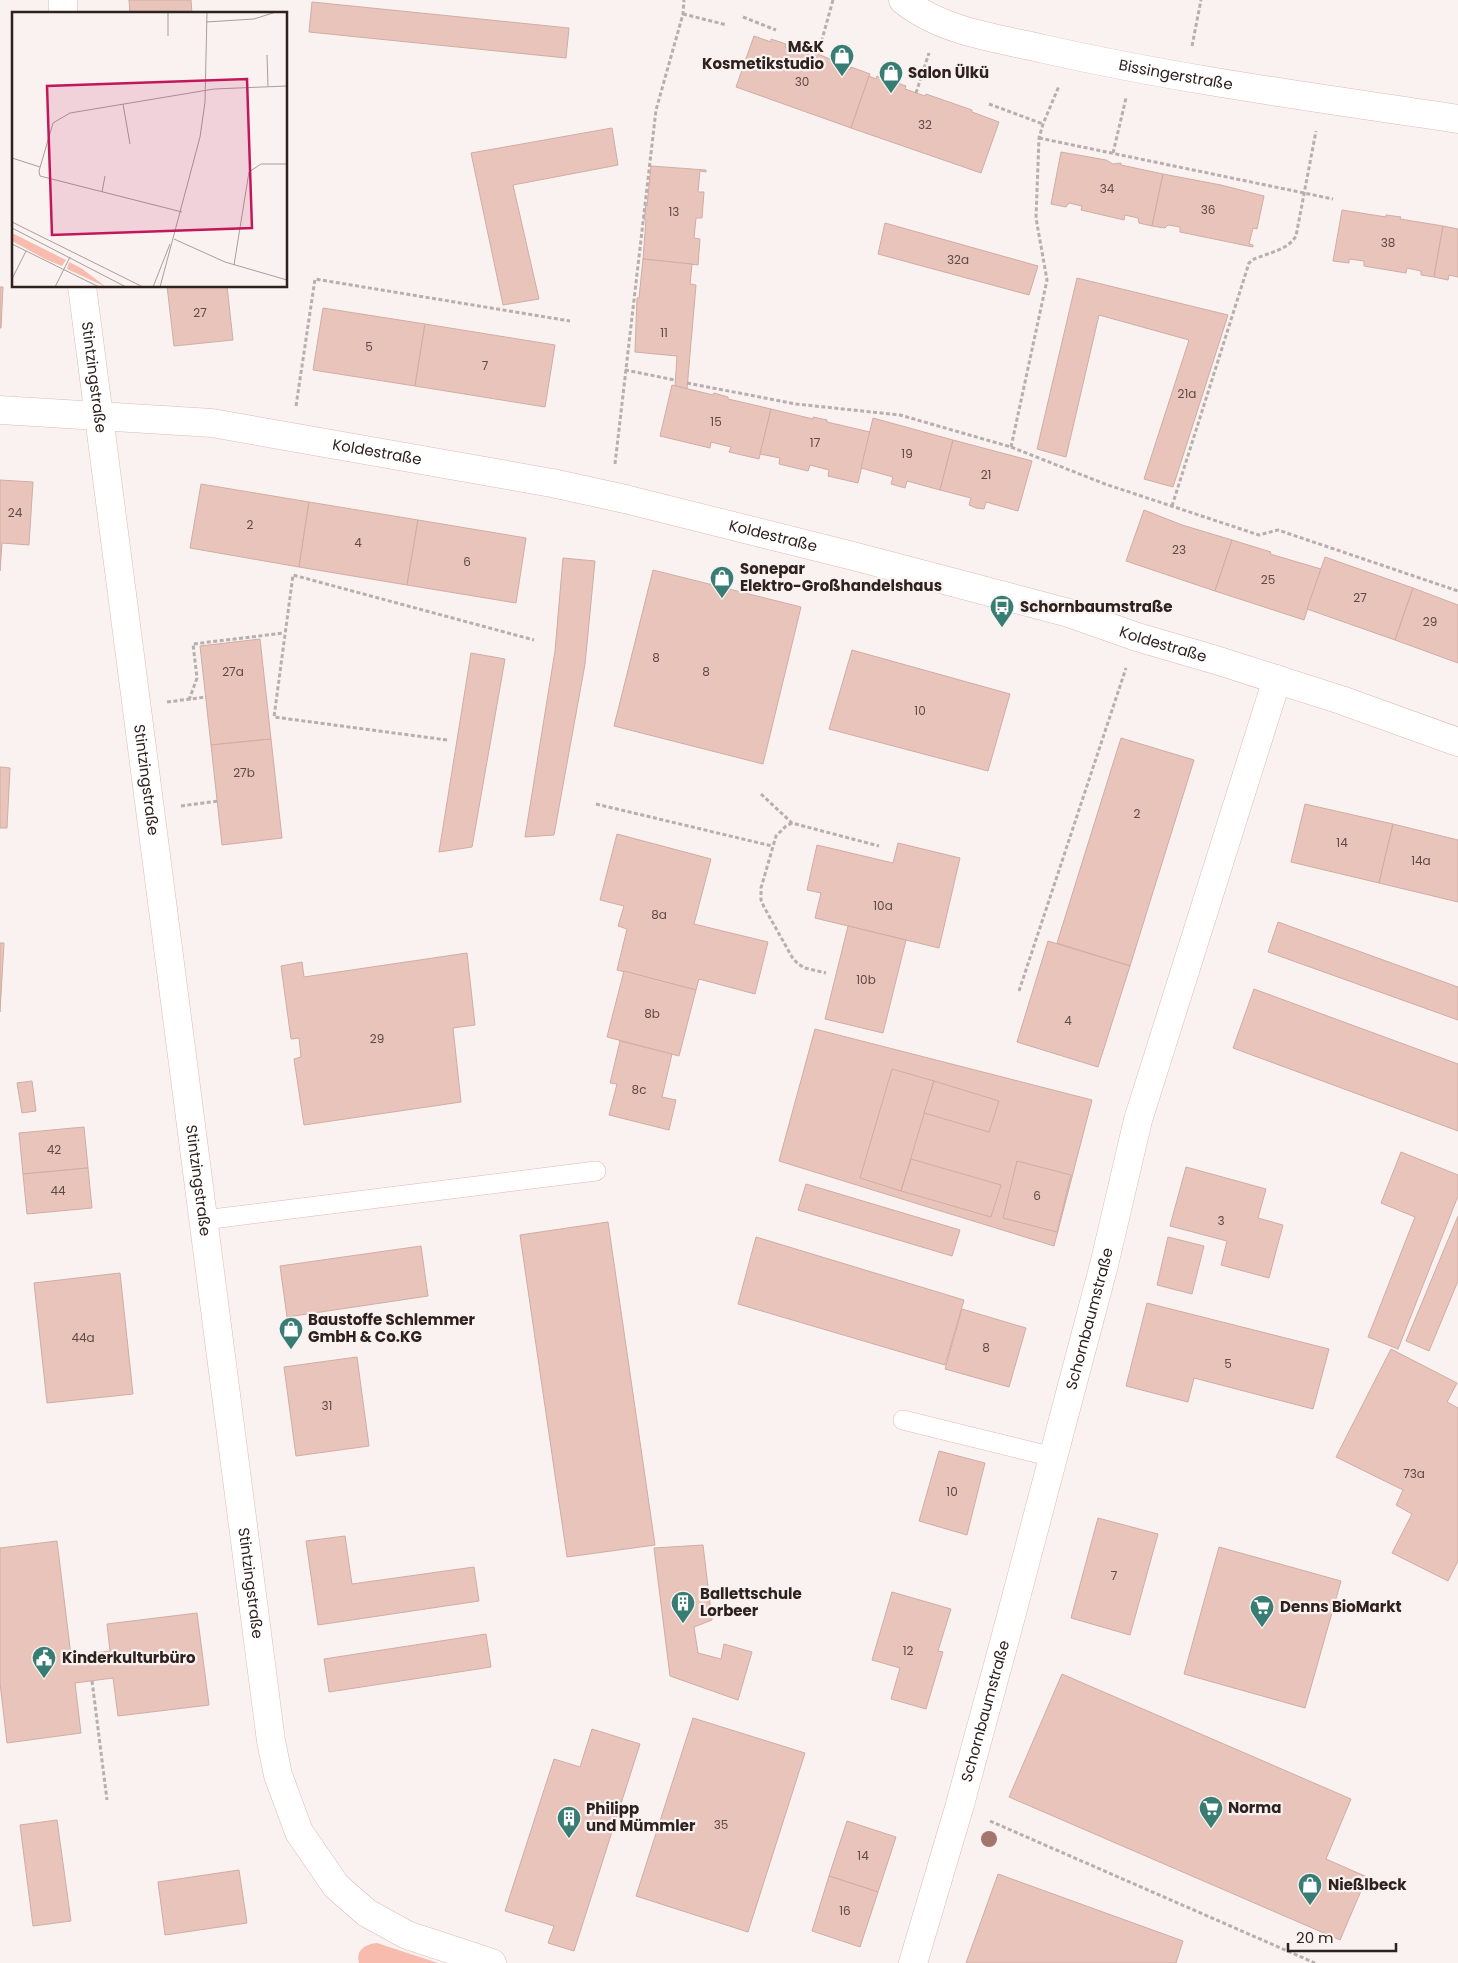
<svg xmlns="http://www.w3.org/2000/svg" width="1458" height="1963" font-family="Poppins,sans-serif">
  <rect width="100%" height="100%" fill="#f9f2f0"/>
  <path fill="#f8bcae" d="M377,1943L438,1963H359C355,1950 366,1944 377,1943Z"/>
  <g fill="#e9c4bb" stroke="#d1aca4">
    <polygon points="129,0 191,0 192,14 130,14"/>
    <polygon points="312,2 569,28 566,58 309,32"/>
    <polygon points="754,36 771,42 771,39 786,44 785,47 792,50 793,46 818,54 844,65 843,67 850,70 851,67 870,74 851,128 736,87"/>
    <polygon points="869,76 876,79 877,76 906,86 905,89 925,96 926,94 972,110 972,112 999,122 981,173 851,128"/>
    <polygon points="612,128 618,165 513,185 539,299 503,305 471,153"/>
    <polygon points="1061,152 1106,160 1113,164 1121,163 1121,165 1163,174 1152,226 1139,223 1138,218 1125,215 1124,220 1081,210 1082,206 1069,203 1066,207 1051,204"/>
    <polygon points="651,166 706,170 706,172 700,171 698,192 704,192 702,218 696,218 694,238 700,239 698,265 643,259 646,220 644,220 646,205 647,206"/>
    <polygon points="1163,174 1221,185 1264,196 1257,229 1253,228 1249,244 1253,245 1253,247 1180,232 1180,227 1168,225 1165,228 1152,226"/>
    <polygon points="1342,210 1386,217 1386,215 1401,217 1400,219 1443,226 1434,277 1421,275 1421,271 1407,268 1406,273 1364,266 1364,261 1349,259 1349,263 1333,261"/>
    <polygon points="885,223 1038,266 1029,295 878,254"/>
    <polygon points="1443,226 1458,229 1458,277 1449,275 1448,280 1434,277"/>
    <polygon points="643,259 692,264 690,284 696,285 687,389 675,386 677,356 635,352 637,298 639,298"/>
    <polygon points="1077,278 1228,315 1173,487 1144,479 1189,340 1099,315 1066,457 1037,449"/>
    <polygon points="167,286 227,286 233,340 174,346"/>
    <polygon points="0,287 3,287 1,328 0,328"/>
    <polygon points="323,308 425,324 415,386 313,370"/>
    <polygon points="425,324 555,345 545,407 415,386"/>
    <polygon points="672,385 713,395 714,393 728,397 728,399 771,409 759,459 729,452 731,447 711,442 710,448 660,436"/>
    <polygon points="771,409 813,419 813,417 827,420 827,422 870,432 858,483 828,476 829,470 810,465 808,471 779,464 780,458 760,454"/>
    <polygon points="873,418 953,440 940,490 907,481 905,488 891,484 893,477 861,468"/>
    <polygon points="953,440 1032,461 1018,511 986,502 984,509 976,508 969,505 971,498 940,490"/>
    <polygon points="0,480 33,482 29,545 2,543 0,571"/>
    <polygon points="201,484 309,502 299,567 190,548"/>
    <polygon points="309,502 418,520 407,585 299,567"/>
    <polygon points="1144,510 1182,525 1232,540 1215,591 1126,561"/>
    <polygon points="418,520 526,538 516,603 407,585"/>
    <polygon points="1232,540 1271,552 1270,554 1321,569 1304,620 1215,591"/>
    <polygon points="1325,557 1413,588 1395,640 1307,609"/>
    <polygon points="563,558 595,561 585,664 554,835 525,837 555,651"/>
    <polygon points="653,570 801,607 763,764 614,726"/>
    <polygon points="1413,588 1458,605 1458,663 1395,640"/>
    <polygon points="260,639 271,739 211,745 200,646"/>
    <polygon points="852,650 1010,694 988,771 829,729"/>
    <polygon points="471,653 505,659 472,847 439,852"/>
    <polygon points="1121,738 1194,760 1130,966 1057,943"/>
    <polygon points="271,739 282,838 222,845 211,745"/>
    <polygon points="0,767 10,768 7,828 0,828"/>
    <polygon points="1305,804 1393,824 1379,883 1291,862"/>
    <polygon points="1393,824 1458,840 1458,902 1379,883"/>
    <polygon points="617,834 711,859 694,924 768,942 755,994 699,979 696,990 617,970 627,929 618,926 624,906 600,900"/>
    <polygon points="898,843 960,858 939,948 815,918 821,893 807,890 817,845 893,863"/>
    <polygon points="1278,922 1458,987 1458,1020 1268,952"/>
    <polygon points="848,926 906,940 883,1033 825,1019"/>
    <polygon points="1048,941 1130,966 1098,1067 1017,1042"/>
    <polygon points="0,943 4,943 0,1012"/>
    <polygon points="467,953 475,1025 453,1028 461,1102 304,1125 294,1059 301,1057 299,1038 291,1039 281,966 302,962 304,977"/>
    <polygon points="624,971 696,990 679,1056 607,1037"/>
    <polygon points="1254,989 1458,1064 1458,1131 1233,1048"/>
    <polygon points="815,1029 1092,1100 1054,1246 779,1161"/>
    <polygon points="620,1041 672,1054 662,1097 676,1100 669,1130 609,1115 617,1084 610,1083"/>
    <polygon points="892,1069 934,1081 901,1191 860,1178"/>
    <polygon points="32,1081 36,1111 22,1113 17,1083"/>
    <polygon points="934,1081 999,1101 989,1132 924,1113"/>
    <polygon points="84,1127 88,1168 23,1174 19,1133"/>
    <polygon points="1401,1152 1458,1175 1458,1196 1398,1349 1368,1337 1415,1217 1381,1203"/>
    <polygon points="911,1159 1001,1185 991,1217 901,1191"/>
    <polygon points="1017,1161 1071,1175 1057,1232 1003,1218"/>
    <polygon points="1186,1167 1266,1189 1258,1218 1283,1225 1269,1278 1221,1265 1227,1241 1170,1226"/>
    <polygon points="88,1168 92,1208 27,1214 23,1174"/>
    <polygon points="806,1184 960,1230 952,1256 798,1210"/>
    <polygon points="1458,1216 1458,1281 1429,1351 1406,1341"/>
    <polygon points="608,1222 655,1545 567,1557 520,1235"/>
    <polygon points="756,1237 964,1300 945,1365 738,1304"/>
    <polygon points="1168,1237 1204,1246 1192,1294 1157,1285"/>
    <polygon points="421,1246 428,1296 287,1317 280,1266"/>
    <polygon points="120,1273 133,1394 47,1403 34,1283"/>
    <polygon points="1147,1303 1329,1349 1313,1409 1194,1378 1188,1402 1126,1386"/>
    <polygon points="962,1309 1026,1328 1009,1387 945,1369"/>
    <polygon points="1391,1349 1457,1383 1447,1402 1458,1408 1458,1561 1448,1581 1392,1553 1412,1514 1396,1505 1403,1490 1336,1457"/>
    <polygon points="357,1357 369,1446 296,1456 284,1367"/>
    <polygon points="939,1451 985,1463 967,1535 919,1521"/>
    <polygon points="1098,1518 1158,1534 1130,1635 1071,1618"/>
    <polygon points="345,1536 352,1584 474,1567 479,1601 318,1625 306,1541"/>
    <polygon points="57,1541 71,1656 110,1651 107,1624 197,1613 209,1705 118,1716 113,1678 75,1683 81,1733 7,1743 0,1683 0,1548"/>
    <polygon points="703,1545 712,1620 694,1627 698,1653 721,1659 724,1644 752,1652 738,1700 670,1676 654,1548"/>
    <polygon points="1219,1547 1341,1581 1305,1708 1184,1674"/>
    <polygon points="892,1592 951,1609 938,1651 943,1652 926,1709 891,1699 900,1668 872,1660"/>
    <polygon points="486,1634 491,1667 329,1692 324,1659"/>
    <polygon points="1062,1674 1351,1799 1326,1859 1367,1877 1340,1940 1009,1797"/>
    <polygon points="693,1718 805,1753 748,1932 636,1896"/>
    <polygon points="592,1729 640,1744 574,1951 548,1943 554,1926 505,1911 554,1759 580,1767"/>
    <polygon points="57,1820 71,1921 33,1926 20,1825"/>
    <polygon points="847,1821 896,1837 878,1892 829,1876"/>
    <polygon points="239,1870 247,1923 165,1935 158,1882"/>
    <polygon points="998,1874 1183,1941 1176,1963 966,1963"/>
    <polygon points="829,1876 878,1892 860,1947 812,1931"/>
  </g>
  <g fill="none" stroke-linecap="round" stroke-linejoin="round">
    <defs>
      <g id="lane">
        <polyline points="204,1220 596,1171"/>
        <polyline points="903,1420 1053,1457"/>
      </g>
      <g id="street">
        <path id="s1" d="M903,0C942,32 997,38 1044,49C1181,80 1320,98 1458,119"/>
        <polyline points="63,14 63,0"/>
        <path id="s2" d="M82,286L271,1741L278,1775L299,1832L336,1886L367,1913L407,1935L492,1963"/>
        <path id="s3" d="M913,1963L959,1808L1005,1639L1104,1265L1138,1120L1277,679"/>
      </g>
      <g id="secondary">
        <path id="s4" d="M0,410L212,423L552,483L625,499L853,556L1069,613L1137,637L1216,660L1341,700L1458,742"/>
      </g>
    </defs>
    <use href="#lane" stroke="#dfbab2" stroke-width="20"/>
    <use href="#street" stroke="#dfbab2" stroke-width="29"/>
    <use href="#secondary" stroke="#dfbab2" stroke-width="29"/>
    <g stroke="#b8afac" stroke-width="3" stroke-dasharray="4 2.5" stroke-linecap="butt">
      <polyline points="683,14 727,25"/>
      <polyline points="743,17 776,30"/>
      <polyline points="1192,46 1201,0"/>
      <polyline points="818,54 833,0"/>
      <polyline points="916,93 929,53"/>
      <polyline points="989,104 1043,124"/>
      <polyline points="1039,138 1333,199"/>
      <polyline points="1113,153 1126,98"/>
      <polyline points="625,370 675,380"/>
      <polyline points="687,383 796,404 900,415 1011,447 1105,484 1259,535 1278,530 1458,591"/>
      <polyline points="296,406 315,279 570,321"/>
      <polyline points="1011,447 1047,280 1036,218 1039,138 1043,124 1059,86"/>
      <polyline points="615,464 656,110 683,14 684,0"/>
      <path d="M1172,506L1249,263L1254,259C1268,253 1288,250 1296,236L1316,131"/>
      <polyline points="189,700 197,678 193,644 284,633"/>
      <polyline points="167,702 206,697"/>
      <polyline points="447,740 274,717 293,575 534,640"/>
      <polyline points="761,794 792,823 879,846"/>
      <polyline points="596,804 772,846"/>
      <polyline points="181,806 218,801"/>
      <polyline points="792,823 786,826 776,836 761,888 761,900 764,907 792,957 798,964 805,968 826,973"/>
      <polyline points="1019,991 1126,668"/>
      <polyline points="92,1681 107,1800"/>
      <polyline points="990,1821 1315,1963"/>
    </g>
    <use href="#lane" stroke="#fff" stroke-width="19"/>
    <use href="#street" stroke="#fff" stroke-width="28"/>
    <use href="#secondary" stroke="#fff" stroke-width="28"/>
  </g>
  <circle fill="#a4756d" cx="989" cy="1839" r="8"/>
  <defs>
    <symbol id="shop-pin" viewBox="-11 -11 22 30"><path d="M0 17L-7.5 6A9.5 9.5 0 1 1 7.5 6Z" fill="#377d74" stroke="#f9f2f0"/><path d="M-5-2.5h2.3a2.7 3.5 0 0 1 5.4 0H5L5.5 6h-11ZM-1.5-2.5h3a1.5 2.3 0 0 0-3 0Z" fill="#fff"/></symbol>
    <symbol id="bus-pin" viewBox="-11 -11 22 30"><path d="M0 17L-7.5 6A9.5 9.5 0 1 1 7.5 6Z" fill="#377d74" stroke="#f9f2f0"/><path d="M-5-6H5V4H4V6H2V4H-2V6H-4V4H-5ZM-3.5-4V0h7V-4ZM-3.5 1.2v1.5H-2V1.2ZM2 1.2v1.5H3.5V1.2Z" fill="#fff"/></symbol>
    <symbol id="building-pin" viewBox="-11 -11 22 30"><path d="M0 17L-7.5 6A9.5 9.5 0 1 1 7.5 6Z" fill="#377d74" stroke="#f9f2f0"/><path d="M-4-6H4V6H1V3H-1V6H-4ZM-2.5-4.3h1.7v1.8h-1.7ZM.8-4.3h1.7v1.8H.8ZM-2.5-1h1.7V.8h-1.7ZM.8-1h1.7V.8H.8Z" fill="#fff"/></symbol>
    <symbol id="supermarket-pin" viewBox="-11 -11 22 30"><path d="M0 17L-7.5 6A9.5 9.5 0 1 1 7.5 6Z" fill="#377d74" stroke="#f9f2f0"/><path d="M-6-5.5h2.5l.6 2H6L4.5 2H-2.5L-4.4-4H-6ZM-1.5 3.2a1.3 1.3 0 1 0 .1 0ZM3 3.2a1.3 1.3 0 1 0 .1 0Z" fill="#fff"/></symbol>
    <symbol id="civic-pin" viewBox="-11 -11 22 30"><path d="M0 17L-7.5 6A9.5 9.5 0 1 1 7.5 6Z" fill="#377d74" stroke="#f9f2f0"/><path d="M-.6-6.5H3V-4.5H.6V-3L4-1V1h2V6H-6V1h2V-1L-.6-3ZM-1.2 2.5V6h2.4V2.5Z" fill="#fff"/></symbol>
  </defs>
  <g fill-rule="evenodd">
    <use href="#shop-pin" x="828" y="42" width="28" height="38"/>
    <use href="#shop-pin" x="877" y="59" width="28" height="38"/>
    <use href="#shop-pin" x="708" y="564" width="28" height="38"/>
    <use href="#bus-pin" x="988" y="593" width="28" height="38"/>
    <use href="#shop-pin" x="277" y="1315" width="28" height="38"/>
    <use href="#building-pin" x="669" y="1589" width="28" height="38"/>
    <use href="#supermarket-pin" x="1248" y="1593" width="28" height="38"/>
    <use href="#civic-pin" x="30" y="1644" width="28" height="38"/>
    <use href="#supermarket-pin" x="1197" y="1794" width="28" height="38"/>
    <use href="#building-pin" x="555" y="1804" width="28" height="38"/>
    <use href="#shop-pin" x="1296" y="1871" width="28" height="38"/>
  </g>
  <g text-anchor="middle" stroke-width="4.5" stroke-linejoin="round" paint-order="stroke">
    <g font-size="12" fill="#5e4a45">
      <text x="802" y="86">30</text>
      <text x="925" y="129">32</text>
      <text x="1107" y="193">34</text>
      <text x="1208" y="214">36</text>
      <text x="674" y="216">13</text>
      <text x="1388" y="247">38</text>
      <text x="958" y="264">32a</text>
      <text x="200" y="317">27</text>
      <text x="664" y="337">11</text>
      <text x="369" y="351">5</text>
      <text x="485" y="370">7</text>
      <text x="1187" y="398">21a</text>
      <text x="716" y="426">15</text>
      <text x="815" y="447">17</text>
      <text x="907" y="458">19</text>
      <text x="986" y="479">21</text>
      <text x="15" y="517">24</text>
      <text x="250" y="529">2</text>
      <text x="358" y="547">4</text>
      <text x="1179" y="554">23</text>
      <text x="467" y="566">6</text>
      <text x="1268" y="584">25</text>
      <text x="1360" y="602">27</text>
      <text x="1430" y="626">29</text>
      <text x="656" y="662">8</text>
      <text x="233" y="676">27a</text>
      <text x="706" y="676">8</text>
      <text x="920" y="715">10</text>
      <text x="244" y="777">27b</text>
      <text x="1137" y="818">2</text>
      <text x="1342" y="847">14</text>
      <text x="1421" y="865">14a</text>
      <text x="883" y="910">10a</text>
      <text x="659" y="919">8a</text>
      <text x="866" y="984">10b</text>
      <text x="652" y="1018">8b</text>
      <text x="1068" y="1025">4</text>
      <text x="377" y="1043">29</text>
      <text x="639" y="1094">8c</text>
      <text x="54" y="1154">42</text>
      <text x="58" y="1195">44</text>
      <text x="1037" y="1200">6</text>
      <text x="1221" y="1225">3</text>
      <text x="83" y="1342">44a</text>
      <text x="986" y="1352">8</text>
      <text x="1228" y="1368">5</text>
      <text x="327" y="1410">31</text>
      <text x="1414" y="1478">73a</text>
      <text x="952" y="1496">10</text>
      <text x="1114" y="1580">7</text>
      <text x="908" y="1655">12</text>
      <text x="721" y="1829">35</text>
      <text x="863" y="1860">14</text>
      <text x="845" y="1915">16</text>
    </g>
    <g font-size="15" font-weight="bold" fill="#2f211e" stroke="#f9f2f0" text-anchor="start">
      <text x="824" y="52" text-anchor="end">M&amp;K<tspan x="824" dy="17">Kosmetikstudio</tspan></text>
      <text x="908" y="78">Salon Ülkü</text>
      <text x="740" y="574">Sonepar<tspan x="740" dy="17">Elektro-Großhandelshaus</tspan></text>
      <text x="1020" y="612">Schornbaumstraße</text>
      <text x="308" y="1325">Baustoffe Schlemmer<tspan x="308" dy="17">GmbH &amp; Co.KG</tspan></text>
      <text x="700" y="1599">Ballettschule<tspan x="700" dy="17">Lorbeer</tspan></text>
      <text x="1280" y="1612">Denns BioMarkt</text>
      <text x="62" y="1663">Kinderkulturbüro</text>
      <text x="1228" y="1813">Norma</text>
      <text x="586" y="1814">Philipp<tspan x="586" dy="17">und Mümmler</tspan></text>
      <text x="1328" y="1890">Nießlbeck</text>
    </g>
    <g font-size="15" fill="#2f211e" stroke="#f9f2f0">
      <text dy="5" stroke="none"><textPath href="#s1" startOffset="285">Bissingerstraße</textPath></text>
      <text dy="5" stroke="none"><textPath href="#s2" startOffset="92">Stintzingstraße</textPath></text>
      <text dy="5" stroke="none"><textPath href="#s4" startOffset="380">Koldestraße</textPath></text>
      <text dy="5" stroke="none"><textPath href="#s4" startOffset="785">Koldestraße</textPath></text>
      <text dy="5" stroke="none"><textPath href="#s4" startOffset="1190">Koldestraße</textPath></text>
      <text dy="5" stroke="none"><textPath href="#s2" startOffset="498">Stintzingstraße</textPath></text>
      <text dy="5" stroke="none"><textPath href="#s2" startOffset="902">Stintzingstraße</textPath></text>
      <text dy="5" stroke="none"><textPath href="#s3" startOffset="668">Schornbaumstraße</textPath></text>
      <text dy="5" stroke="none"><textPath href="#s2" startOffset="1308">Stintzingstraße</textPath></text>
      <text dy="5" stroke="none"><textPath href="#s3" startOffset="262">Schornbaumstraße</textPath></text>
    </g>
  </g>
  <g transform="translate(12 12)">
    <rect width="275" height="275" fill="#f9f2f0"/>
    <path d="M0,221L54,248L50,254L33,247L0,229ZM57,250L69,256L94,275L55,257Z" fill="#f8bcae"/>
    <path fill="none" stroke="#a89e9c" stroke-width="1" d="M194,10L242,7L264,0M156,24V0M255,43L256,74M111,92L118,132M0,146L28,155M90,180L93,164M170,200L28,164L27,159L41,111L58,101L202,77L275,74M0,210L131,275M0,216L114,275M162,227L213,250L275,268M0,232L87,275M222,253L237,160L249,152H275M0,267L14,239M43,275L58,245M141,275L158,232M148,275L188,125L193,90L195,0"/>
    <path fill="#c2185b" fill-opacity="0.15" stroke="#c2185b" stroke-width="2.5" d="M235,67L240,216L40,223L35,74Z"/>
    <rect width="275" height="275" fill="none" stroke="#2f211e" stroke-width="2.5"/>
  </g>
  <path d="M1288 1943v8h108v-8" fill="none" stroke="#2f211e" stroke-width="2.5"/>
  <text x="1296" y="1943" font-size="15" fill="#2f211e" stroke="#f9f2f0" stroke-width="4" paint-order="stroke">20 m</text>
</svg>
